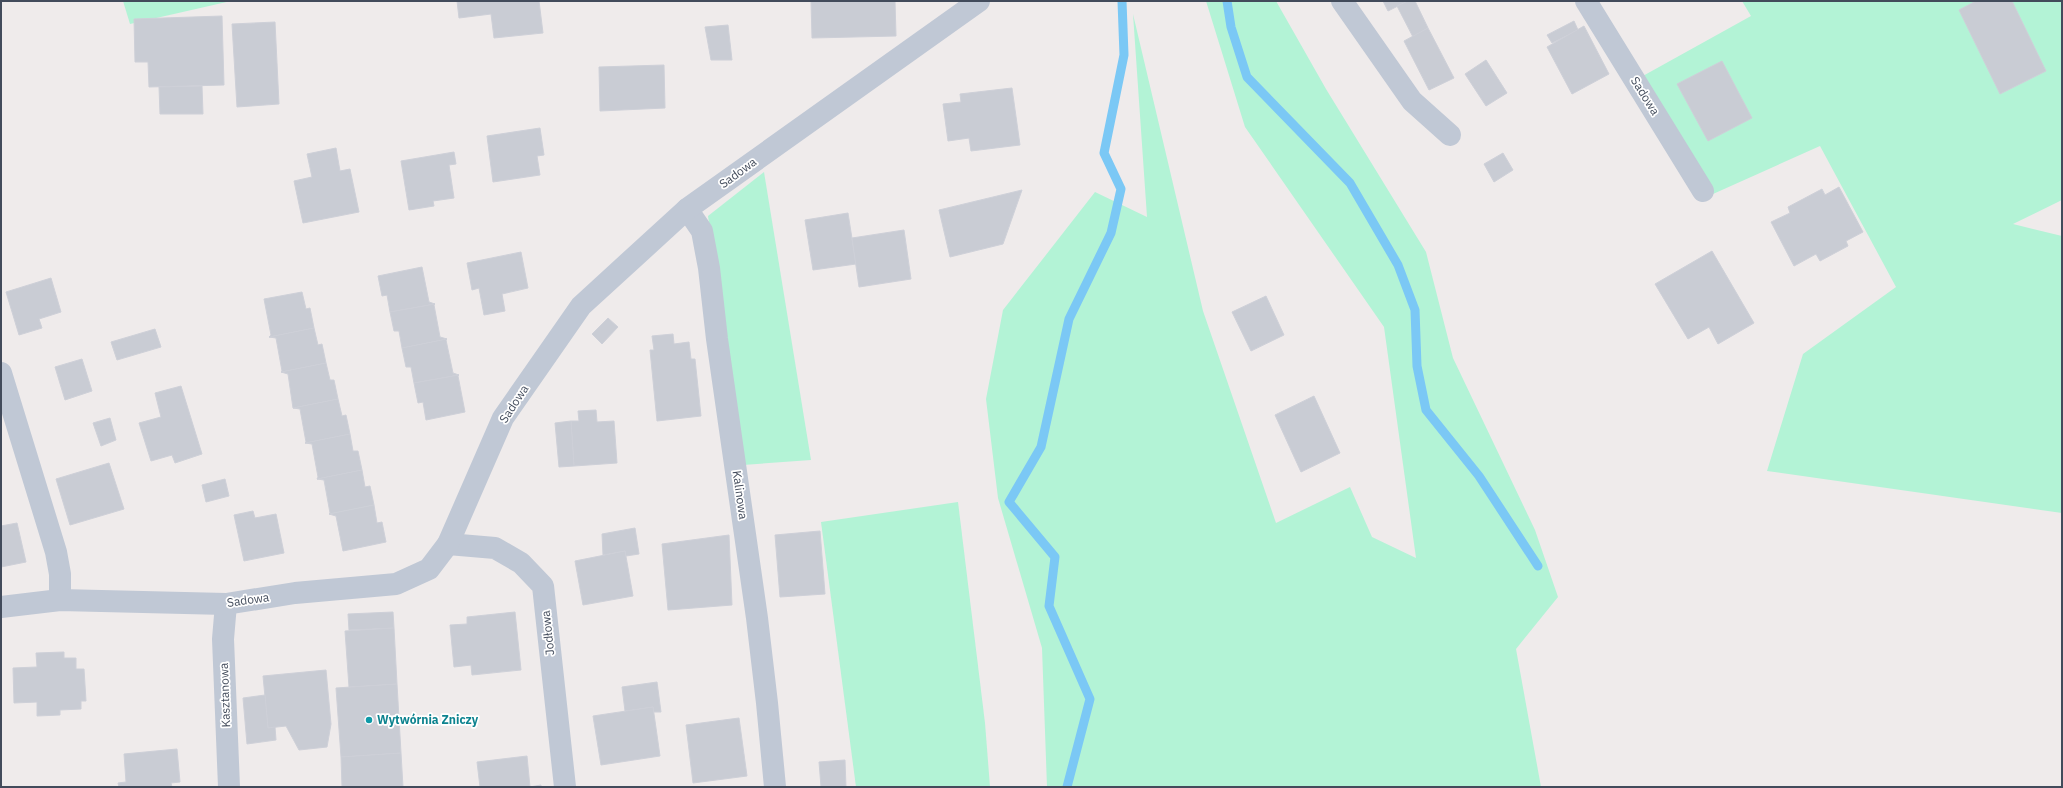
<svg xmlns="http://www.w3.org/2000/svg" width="2063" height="788" font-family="'IBM Plex Sans',sans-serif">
  <rect width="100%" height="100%" fill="#efebeb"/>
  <g fill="#b3f3d6">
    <polygon points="123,1 231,1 130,24"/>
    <polygon points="1206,1 1276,1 1326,89 1426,252 1453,358 1535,530 1558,597 1516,649 1541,787 1047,787 1042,648 998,498 986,399 1003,310 1095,192 1147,217 1133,14 1203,311 1276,523 1350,487 1372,537 1416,558 1384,327 1245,127"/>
    <polygon points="1742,1 2062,1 2062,200 2013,224 2062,236 2062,513 1767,471 1803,354 1896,287 1820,146 1713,194 1641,77 1751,16"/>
    <polygon points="764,172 811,460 743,465 708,216"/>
    <polygon points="958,502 985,723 990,787 856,787 821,522"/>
  </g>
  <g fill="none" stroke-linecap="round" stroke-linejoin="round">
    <g stroke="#7bc8f5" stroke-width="9">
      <polyline points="1227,1 1231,27 1247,77 1350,183 1398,265 1415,310 1417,366 1426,410 1479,476 1538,566"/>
      <polyline points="1067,787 1090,699 1049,606 1055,557 1009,502 1041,447 1069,319 1111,233 1121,189 1104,153 1124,55 1122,1"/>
    </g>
  </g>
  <g fill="#c9ccd4" stroke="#ced0d8">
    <polygon points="457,1 539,1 543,33 494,38 491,14 459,18"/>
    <polygon points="811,1 895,1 896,36 812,38"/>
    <polygon points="1383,1 1408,1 1388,11"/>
    <polygon points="1408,1 1415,1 1428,28 1413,37 1397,6"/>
    <polygon points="1976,1 2012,1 2046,71 2000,94 1959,10"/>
    <polygon points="222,16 224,85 149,87 148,62 135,62 134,19"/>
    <polygon points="1574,21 1578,30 1552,43 1547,35"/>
    <polygon points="275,22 279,104 237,107 232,24"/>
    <polygon points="728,25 732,60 711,60 705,27"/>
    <polygon points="1584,26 1609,74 1572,94 1547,47"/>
    <polygon points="1428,28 1454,78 1429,90 1404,41"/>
    <polygon points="1486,60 1507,93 1486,106 1465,74"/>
    <polygon points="1722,61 1752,118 1708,141 1677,84"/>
    <polygon points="664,65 665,108 600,111 599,67"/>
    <polygon points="202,86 203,114 160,114 159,87"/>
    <polygon points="1012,88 1020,145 971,151 969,138 948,141 943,104 961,102 960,94"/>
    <polygon points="540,128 544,155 537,156 540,175 493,182 487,136"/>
    <polygon points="336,148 340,171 350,169 359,212 303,223 294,181 312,177 307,154"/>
    <polygon points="454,152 456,164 449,165 454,198 433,201 434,206 409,210 401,161"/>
    <polygon points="1503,153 1513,170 1494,182 1484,164"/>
    <polygon points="1839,187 1863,232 1846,241 1848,246 1820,261 1816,254 1794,266 1771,222 1790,213 1788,207 1822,189 1825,195"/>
    <polygon points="1022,190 1003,244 950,257 939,210"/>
    <polygon points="848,213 856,264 813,270 805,220"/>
    <polygon points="904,230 911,279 859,287 852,238"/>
    <polygon points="1712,251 1754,323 1718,344 1709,327 1688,339 1655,284"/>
    <polygon points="521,252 528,288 502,294 505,311 484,315 479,288 472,290 467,263"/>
    <polygon points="422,267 429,302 435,304 390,312 387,295 382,296 378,276"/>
    <polygon points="51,278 61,312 39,319 42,328 19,335 6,292"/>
    <polygon points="302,292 306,309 310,308 314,328 269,337 271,335 264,299"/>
    <polygon points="1266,296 1284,335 1251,351 1232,312"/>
    <polygon points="435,304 434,305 440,337 447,339 402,348 399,331 394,331 390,312"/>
    <polygon points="608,318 618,327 602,344 592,334"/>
    <polygon points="314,328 318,345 322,344 326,363 281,372 282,371 276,338 269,337"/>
    <polygon points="155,329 161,347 117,360 111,342"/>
    <polygon points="673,334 674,344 689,342 691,359 695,359 701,416 657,421 650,350 654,350 652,336"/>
    <polygon points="447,339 446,340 453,373 459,375 414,383 411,367 406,367 402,348"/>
    <polygon points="82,359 92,391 65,400 55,367"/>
    <polygon points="326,363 330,380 334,380 338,399 293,408 288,374 281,372"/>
    <polygon points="459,375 458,376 465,412 426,420 423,402 418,403 414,383"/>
    <polygon points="181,386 202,454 175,463 172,455 151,461 139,423 161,417 155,393"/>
    <polygon points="1314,396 1340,453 1301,472 1275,415"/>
    <polygon points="338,399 342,416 346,415 350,434 305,443 306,442 300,409 293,408"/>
    <polygon points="596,410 597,422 614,421 617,463 574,466 571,421 579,421 578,411"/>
    <polygon points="110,418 116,440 101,446 93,423"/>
    <polygon points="571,421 574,466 559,467 555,423"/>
    <polygon points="350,434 353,451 358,451 362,470 317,479 318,477 312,444 305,443"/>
    <polygon points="109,463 124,509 70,525 56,479"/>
    <polygon points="362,470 365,487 370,486 374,505 329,514 330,513 324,480 317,479"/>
    <polygon points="225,479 229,496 206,502 202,485"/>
    <polygon points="374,505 377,523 382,522 386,542 343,551 336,516 329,514"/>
    <polygon points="253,511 255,518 276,514 284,553 244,561 234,515"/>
    <polygon points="17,523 26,562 1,567 1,526"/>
    <polygon points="635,528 639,554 626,556 625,551 603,555 602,534"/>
    <polygon points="820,531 825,594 780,597 775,535"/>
    <polygon points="729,535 732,605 668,610 662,544"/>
    <polygon points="625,551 633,596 583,605 575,561"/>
    <polygon points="393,612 394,628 349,630 348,614"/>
    <polygon points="515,612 521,670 472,675 471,665 454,667 450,625 467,624 467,617"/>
    <polygon points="394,628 397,684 349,687 345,631"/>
    <polygon points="64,652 64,658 76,658 76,669 84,669 86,701 81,701 81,709 60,710 60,715 37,716 37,702 14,703 13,668 37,667 36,653"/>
    <polygon points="326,670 331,724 327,747 299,750 286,726 268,728 263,676"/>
    <polygon points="657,682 661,712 654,712 653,707 625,711 622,687"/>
    <polygon points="397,684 401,753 341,757 336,688"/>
    <polygon points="265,695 268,728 275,727 276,740 247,744 243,698"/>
    <polygon points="653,707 660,756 601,765 593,716"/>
    <polygon points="739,718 747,776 693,783 686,725"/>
    <polygon points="177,749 180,782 171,783 172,787 119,787 118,783 126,782 124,754"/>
    <polygon points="401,753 403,787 342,787 341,757"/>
    <polygon points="527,756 530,787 541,785 541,787 480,787 477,762"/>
    <polygon points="845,760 846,787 821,787 819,762"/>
  </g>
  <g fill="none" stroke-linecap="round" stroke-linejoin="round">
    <g stroke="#c0c8d5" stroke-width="22">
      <polyline points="1342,1 1412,101 1450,135"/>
      <polyline points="1586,1 1703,191"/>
      <polyline points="687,209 702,231 709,268 717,339 757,618 767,703 775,787"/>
      <polyline points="1,373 56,552 60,574 60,600"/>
      <polyline points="448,544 495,548 521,563 543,586 565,787"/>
      <polyline points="226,604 223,639 229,787"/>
      <polyline points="1,607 60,600 226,604 295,593 396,584 429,569 448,544 503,418 581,306 687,209 979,1"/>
    </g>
  </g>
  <circle fill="#0f9aa8" stroke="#fff" stroke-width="1.5" cx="369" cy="720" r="4"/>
  <g text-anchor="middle" stroke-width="3.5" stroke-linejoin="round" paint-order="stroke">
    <g font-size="12" fill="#424b5b" stroke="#fff">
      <text transform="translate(1645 96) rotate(58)" y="4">Sadowa</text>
      <text transform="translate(738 173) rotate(-36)" y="4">Sadowa</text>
      <text transform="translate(514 404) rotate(-57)" y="4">Sadowa</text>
      <text transform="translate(740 495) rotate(82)" y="4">Kalinowa</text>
      <text transform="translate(248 600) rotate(-8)" y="4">Sadowa</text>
      <text transform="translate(548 633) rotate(-96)" y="4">Jodłowa</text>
      <text transform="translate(225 695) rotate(-92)" y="4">Kasztanowa</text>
    </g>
    <g font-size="12" font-weight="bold" fill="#0d838f" stroke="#fff" text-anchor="start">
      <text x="377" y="724">Wytwórnia Zniczy</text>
    </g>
  </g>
  <rect width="2063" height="788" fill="none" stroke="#424b5b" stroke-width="4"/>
</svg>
